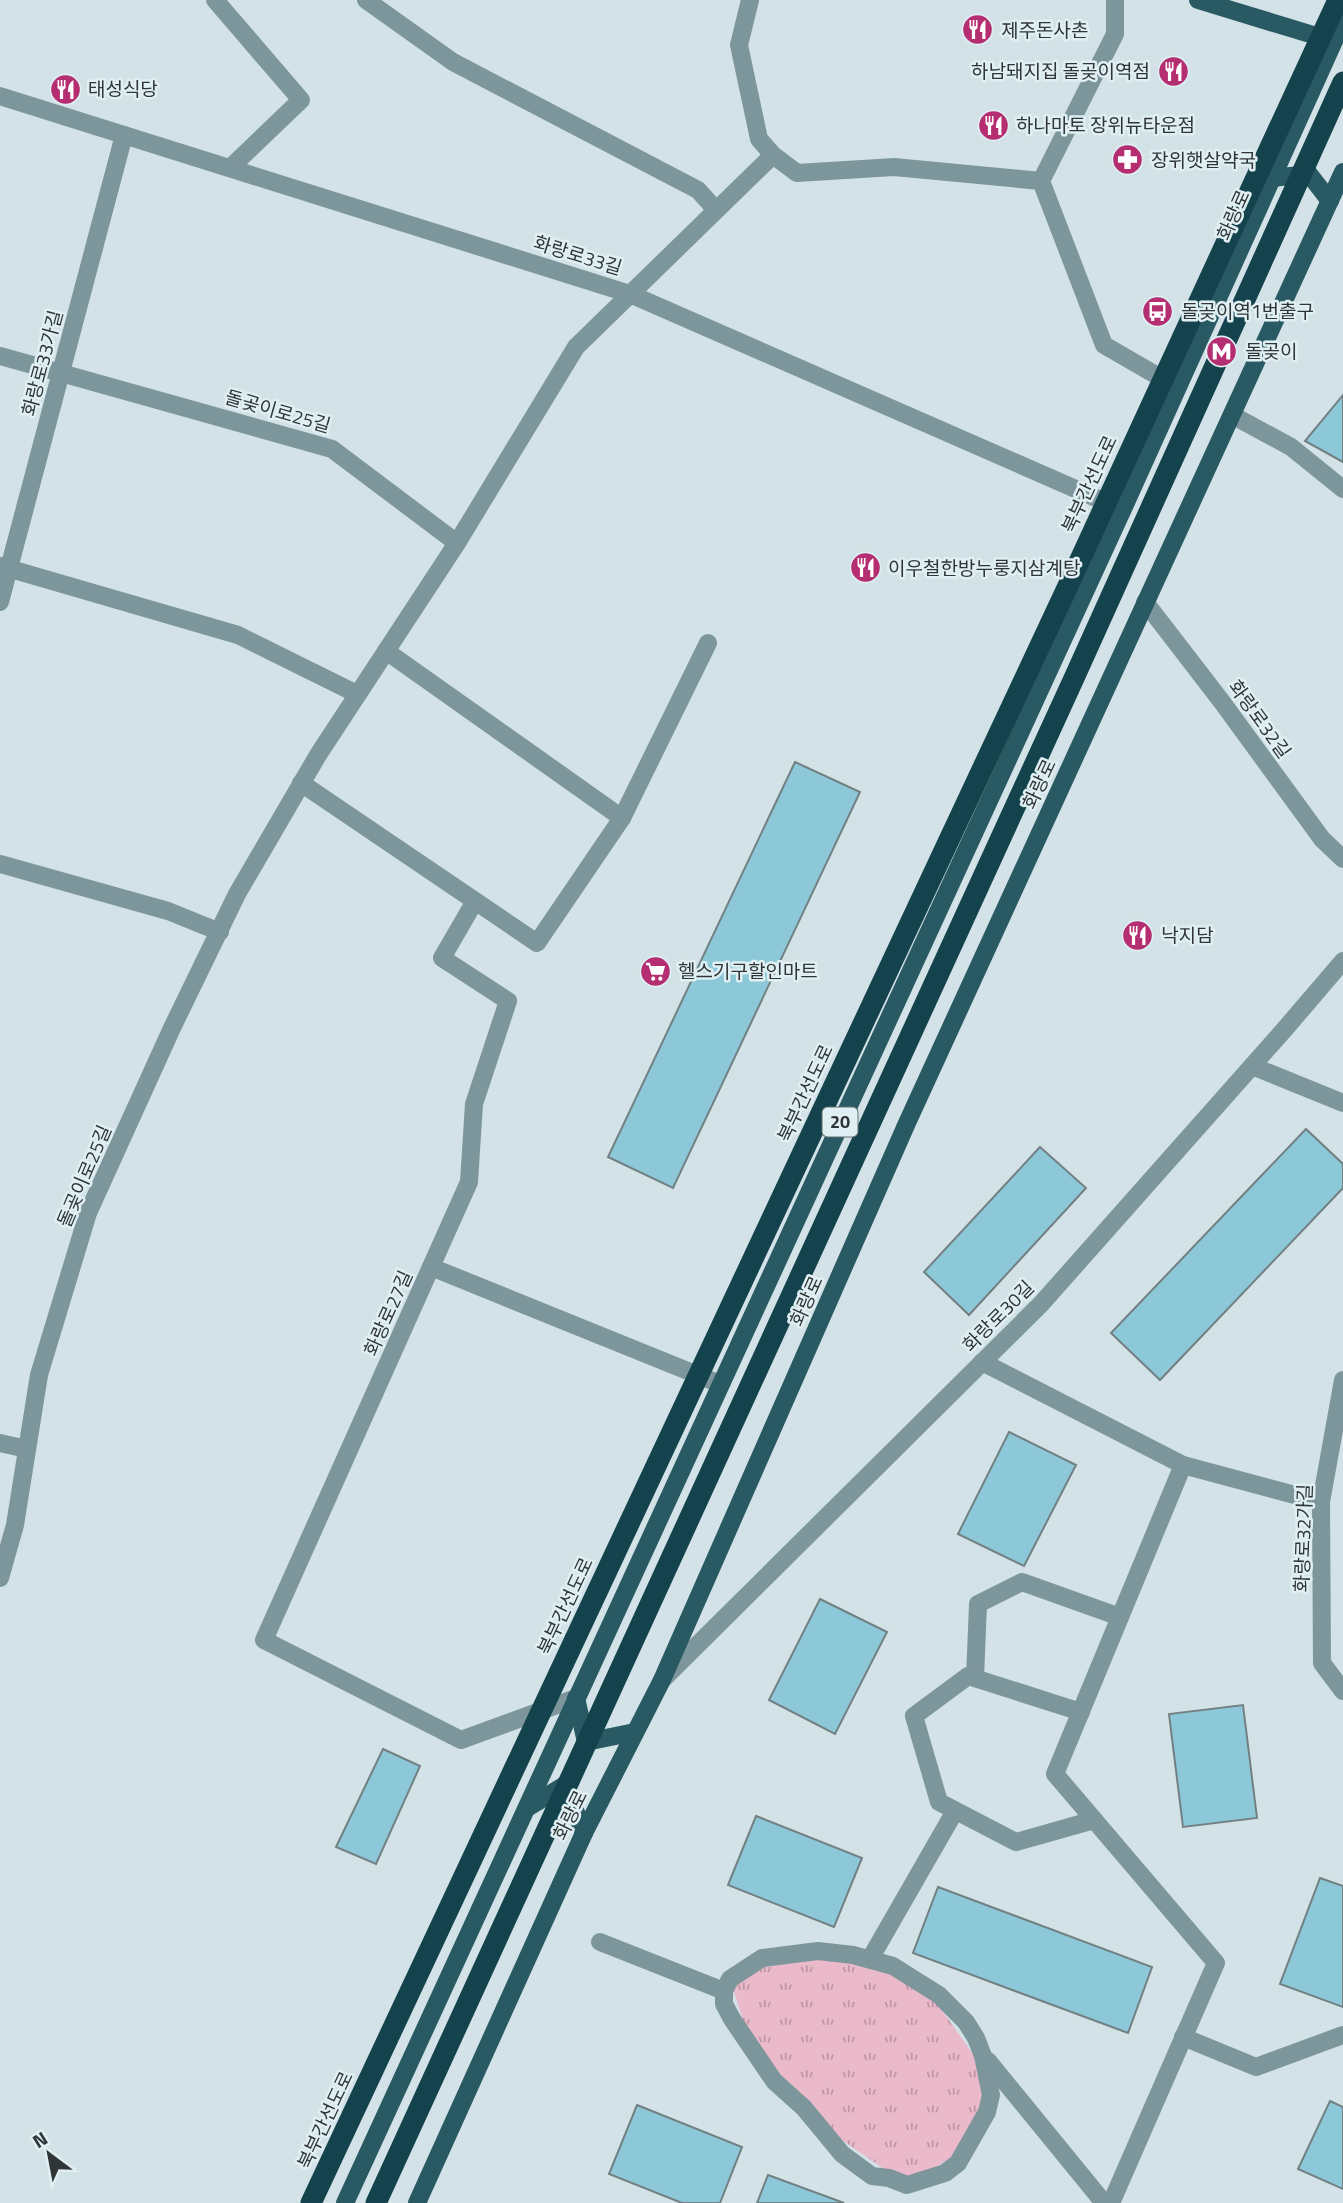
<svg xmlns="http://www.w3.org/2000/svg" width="1343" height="2203" font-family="'Titillium Web','Noto Sans KR',sans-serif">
  <defs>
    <pattern id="grass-tufts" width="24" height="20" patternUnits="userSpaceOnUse" patternTransform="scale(1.75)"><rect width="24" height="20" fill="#eab9ca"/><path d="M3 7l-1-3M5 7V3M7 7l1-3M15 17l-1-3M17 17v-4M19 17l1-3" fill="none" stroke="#be97a5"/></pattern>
  </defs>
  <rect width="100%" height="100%" fill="#d2e2e6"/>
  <polygon fill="url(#grass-tufts)" points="853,1955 925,1986 989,2077 968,2147 907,2185 816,2122 752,2049 730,1979 762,1958"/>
  <g fill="#8cc8d7" stroke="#728084" stroke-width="2">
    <polygon points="1343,395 1343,462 1305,441"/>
    <polygon points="795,762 860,792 673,1188 608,1157"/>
    <polygon points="1306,1129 1343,1164 1343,1188 1160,1380 1111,1333"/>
    <polygon points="1040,1147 1086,1188 969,1315 924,1272"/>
    <polygon points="1009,1432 1076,1465 1024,1566 958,1534"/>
    <polygon points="820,1599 887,1632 835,1734 769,1700"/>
    <polygon points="1243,1705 1257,1818 1183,1827 1169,1714"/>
    <polygon points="383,1749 420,1766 376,1864 336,1847"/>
    <polygon points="756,1816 862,1858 834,1927 728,1885"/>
    <polygon points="1320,1878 1343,1886 1343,2007 1280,1984"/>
    <polygon points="938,1887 1152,1967 1128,2033 913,1953"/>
    <polygon points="1330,2101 1343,2107 1343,2189 1298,2169"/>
    <polygon points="637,2105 742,2147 720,2203 682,2203 609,2174"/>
    <polygon points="768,2175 844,2203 757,2203"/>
  </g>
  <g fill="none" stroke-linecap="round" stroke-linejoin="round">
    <g stroke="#7d969c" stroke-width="18">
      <polyline points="215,0 301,100 230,168"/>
      <polyline points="366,0 453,62 698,190 716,210"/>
      <polyline points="750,0 739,45 759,139 773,155 797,173 894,167 1041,181"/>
      <polyline points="1115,0 1115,34 1041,181 1104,345 1175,386"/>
      <polyline points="0,96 630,294 1119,508"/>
      <polyline points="0,356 332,449 457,543"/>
      <polyline points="1232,415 1291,447 1343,489"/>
      <polyline points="0,566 238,635 357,694"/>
      <polyline points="0,602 124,135"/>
      <polyline points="1145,602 1222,702 1322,839 1343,859"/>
      <polyline points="386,651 622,818"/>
      <polyline points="301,783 537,943 622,818 708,643"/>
      <polyline points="0,864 168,911 220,932"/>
      <polyline points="475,901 442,958 508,1001 474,1104 469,1182 264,1640 461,1740 576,1698"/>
      <polyline points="1252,1066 1343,1103"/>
      <polyline points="431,1267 720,1384"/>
      <polyline points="982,1362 1183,1465 1321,1502"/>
      <polyline points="1343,1380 1321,1502 1322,1663 1343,1691"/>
      <polyline points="0,1443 27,1449"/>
      <polyline points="0,1578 15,1525 39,1375 88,1213 172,1028 237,894 318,755 457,543 576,347 773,155"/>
      <polyline points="975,1678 978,1604 1022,1582 1120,1617"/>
      <polyline points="662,1680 1041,1304 1284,1030 1343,961"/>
      <polyline points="1081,1712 968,1676 914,1716 939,1802 1016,1842 1094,1820"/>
      <polyline points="600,1942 724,1991 730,1979 762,1958 818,1951 853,1955 893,1966 939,1995 966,2022 976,2038 983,2056 991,2095 987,2112 958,2163 945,2173 907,2185 889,2178 872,2176 842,2154 804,2108 774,2081 732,2019 724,2004 724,1991"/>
      <polyline points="870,1959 955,1811"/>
      <polyline points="1183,2037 1256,2067 1343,2035"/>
      <polyline points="988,2061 1104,2203"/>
      <polyline points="1111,2203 1216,1963 1055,1774 1183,1465"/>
    </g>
    <g stroke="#295a64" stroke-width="18">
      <polyline points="1198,0 1333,41"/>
      <polyline points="1272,178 1309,174 1330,201"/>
      <polyline points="576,1698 586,1742 635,1732"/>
      <polyline points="527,1808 565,1785 584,1833"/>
      <polyline points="345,2203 1123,509 1343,21"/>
      <polyline points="417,2203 584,1833 662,1680 907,1123 1343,172"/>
    </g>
    <g stroke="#14434d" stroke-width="21">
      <polyline points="311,2203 1067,588 1338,0"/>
      <polyline points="376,2203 1075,676 1343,82"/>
    </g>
  </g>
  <defs>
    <symbol id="restaurant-disc" viewBox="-11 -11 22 22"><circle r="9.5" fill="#b52e71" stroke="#dfeff3"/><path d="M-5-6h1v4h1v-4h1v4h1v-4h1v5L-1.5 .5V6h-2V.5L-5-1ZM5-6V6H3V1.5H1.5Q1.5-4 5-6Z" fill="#fff"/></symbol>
    <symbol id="pharmacy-disc" viewBox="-11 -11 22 22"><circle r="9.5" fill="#b52e71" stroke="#dfeff3"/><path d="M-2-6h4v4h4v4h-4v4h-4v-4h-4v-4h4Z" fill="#fff"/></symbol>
    <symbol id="bus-disc" viewBox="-11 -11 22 22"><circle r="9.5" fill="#b52e71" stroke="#dfeff3"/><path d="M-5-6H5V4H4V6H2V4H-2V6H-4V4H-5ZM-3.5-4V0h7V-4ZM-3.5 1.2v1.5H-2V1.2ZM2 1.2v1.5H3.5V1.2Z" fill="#fff"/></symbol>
    <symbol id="metro-disc" viewBox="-11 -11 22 22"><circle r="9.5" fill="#b52e71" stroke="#dfeff3"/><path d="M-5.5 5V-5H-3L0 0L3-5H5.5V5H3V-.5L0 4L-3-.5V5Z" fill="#fff"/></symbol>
    <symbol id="supermarket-disc" viewBox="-11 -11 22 22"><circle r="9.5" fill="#b52e71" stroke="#dfeff3"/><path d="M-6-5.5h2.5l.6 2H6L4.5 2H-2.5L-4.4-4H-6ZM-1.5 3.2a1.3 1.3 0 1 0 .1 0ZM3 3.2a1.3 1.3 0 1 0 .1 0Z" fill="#fff"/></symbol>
  </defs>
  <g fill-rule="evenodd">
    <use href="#restaurant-disc" x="960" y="12" width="35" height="35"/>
    <use href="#restaurant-disc" x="1156" y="54" width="35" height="35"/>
    <use href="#restaurant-disc" x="48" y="72" width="35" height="35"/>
    <use href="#restaurant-disc" x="976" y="108" width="35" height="35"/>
    <use href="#pharmacy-disc" x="1110" y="142" width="35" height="35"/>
    <use href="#bus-disc" x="1140" y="294" width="35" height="35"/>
    <use href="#metro-disc" x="1204" y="334" width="35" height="35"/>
    <use href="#restaurant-disc" x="848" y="550" width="35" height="35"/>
    <use href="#restaurant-disc" x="1120" y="918" width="35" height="35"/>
    <use href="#supermarket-disc" x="638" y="954" width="35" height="35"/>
  </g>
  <g text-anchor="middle" stroke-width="5" stroke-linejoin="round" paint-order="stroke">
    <rect fill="#dfeff3" stroke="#646e6f" stroke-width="2" x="822.5" y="1107.5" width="35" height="29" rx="5"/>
    <g font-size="18" font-weight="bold" fill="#303637">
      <text x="840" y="1128">20</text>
    </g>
    <g font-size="19" fill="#303637" stroke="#dfeff3" text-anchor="start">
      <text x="1001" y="37">제주돈사촌</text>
      <text x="1150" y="78" text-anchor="end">하남돼지집 돌곶이역점</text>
      <text x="88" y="96">태성식당</text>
      <text x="1016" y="132">하나마토 장위뉴타운점</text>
      <text x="1151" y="167">장위햇살약국</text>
      <text x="1181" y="318">돌곶이역1번출구</text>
      <text x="1245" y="358">돌곶이</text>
      <text x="888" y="575">이우철한방누룽지삼계탕</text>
      <text x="1161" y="942">낙지담</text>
      <text x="678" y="978">헬스기구할인마트</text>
    </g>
    <g font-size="19" fill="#303637" stroke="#dfeff3">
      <text transform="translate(1233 215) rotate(-66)" y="7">화랑로</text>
      <text transform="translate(578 255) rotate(17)" y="7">화랑로33길</text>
      <text transform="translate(42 363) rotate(-75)" y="7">화랑로33가길</text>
      <text transform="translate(278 411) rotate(16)" y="7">돌곶이로25길</text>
      <text transform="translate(1089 484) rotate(-65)" y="7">북부간선도로</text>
      <text transform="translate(1260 719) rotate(54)" y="7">화랑로32길</text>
      <text transform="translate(1039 784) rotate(-65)" y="7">화랑로</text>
      <text transform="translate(805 1093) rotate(-65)" y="7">북부간선도로</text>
      <text transform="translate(84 1176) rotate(-67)" y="7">돌곶이로25길</text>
      <text transform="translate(806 1301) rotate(-66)" y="7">화랑로</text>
      <text transform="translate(388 1313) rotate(-66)" y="7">화랑로27길</text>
      <text transform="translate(998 1316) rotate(-45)" y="7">화랑로30길</text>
      <text transform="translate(1303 1538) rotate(-88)" y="7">화랑로32가길</text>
      <text transform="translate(565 1606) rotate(-65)" y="7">북부간선도로</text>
      <text transform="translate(570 1815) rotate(-64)" y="7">화랑로</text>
      <text transform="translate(325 2120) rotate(-65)" y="7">북부간선도로</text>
    </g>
  </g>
  <g transform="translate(49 2154) rotate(328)" stroke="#dfeff3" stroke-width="5" paint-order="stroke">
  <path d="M0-5L12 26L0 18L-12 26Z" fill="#303637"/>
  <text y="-10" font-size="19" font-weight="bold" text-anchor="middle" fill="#303637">N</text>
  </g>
</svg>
